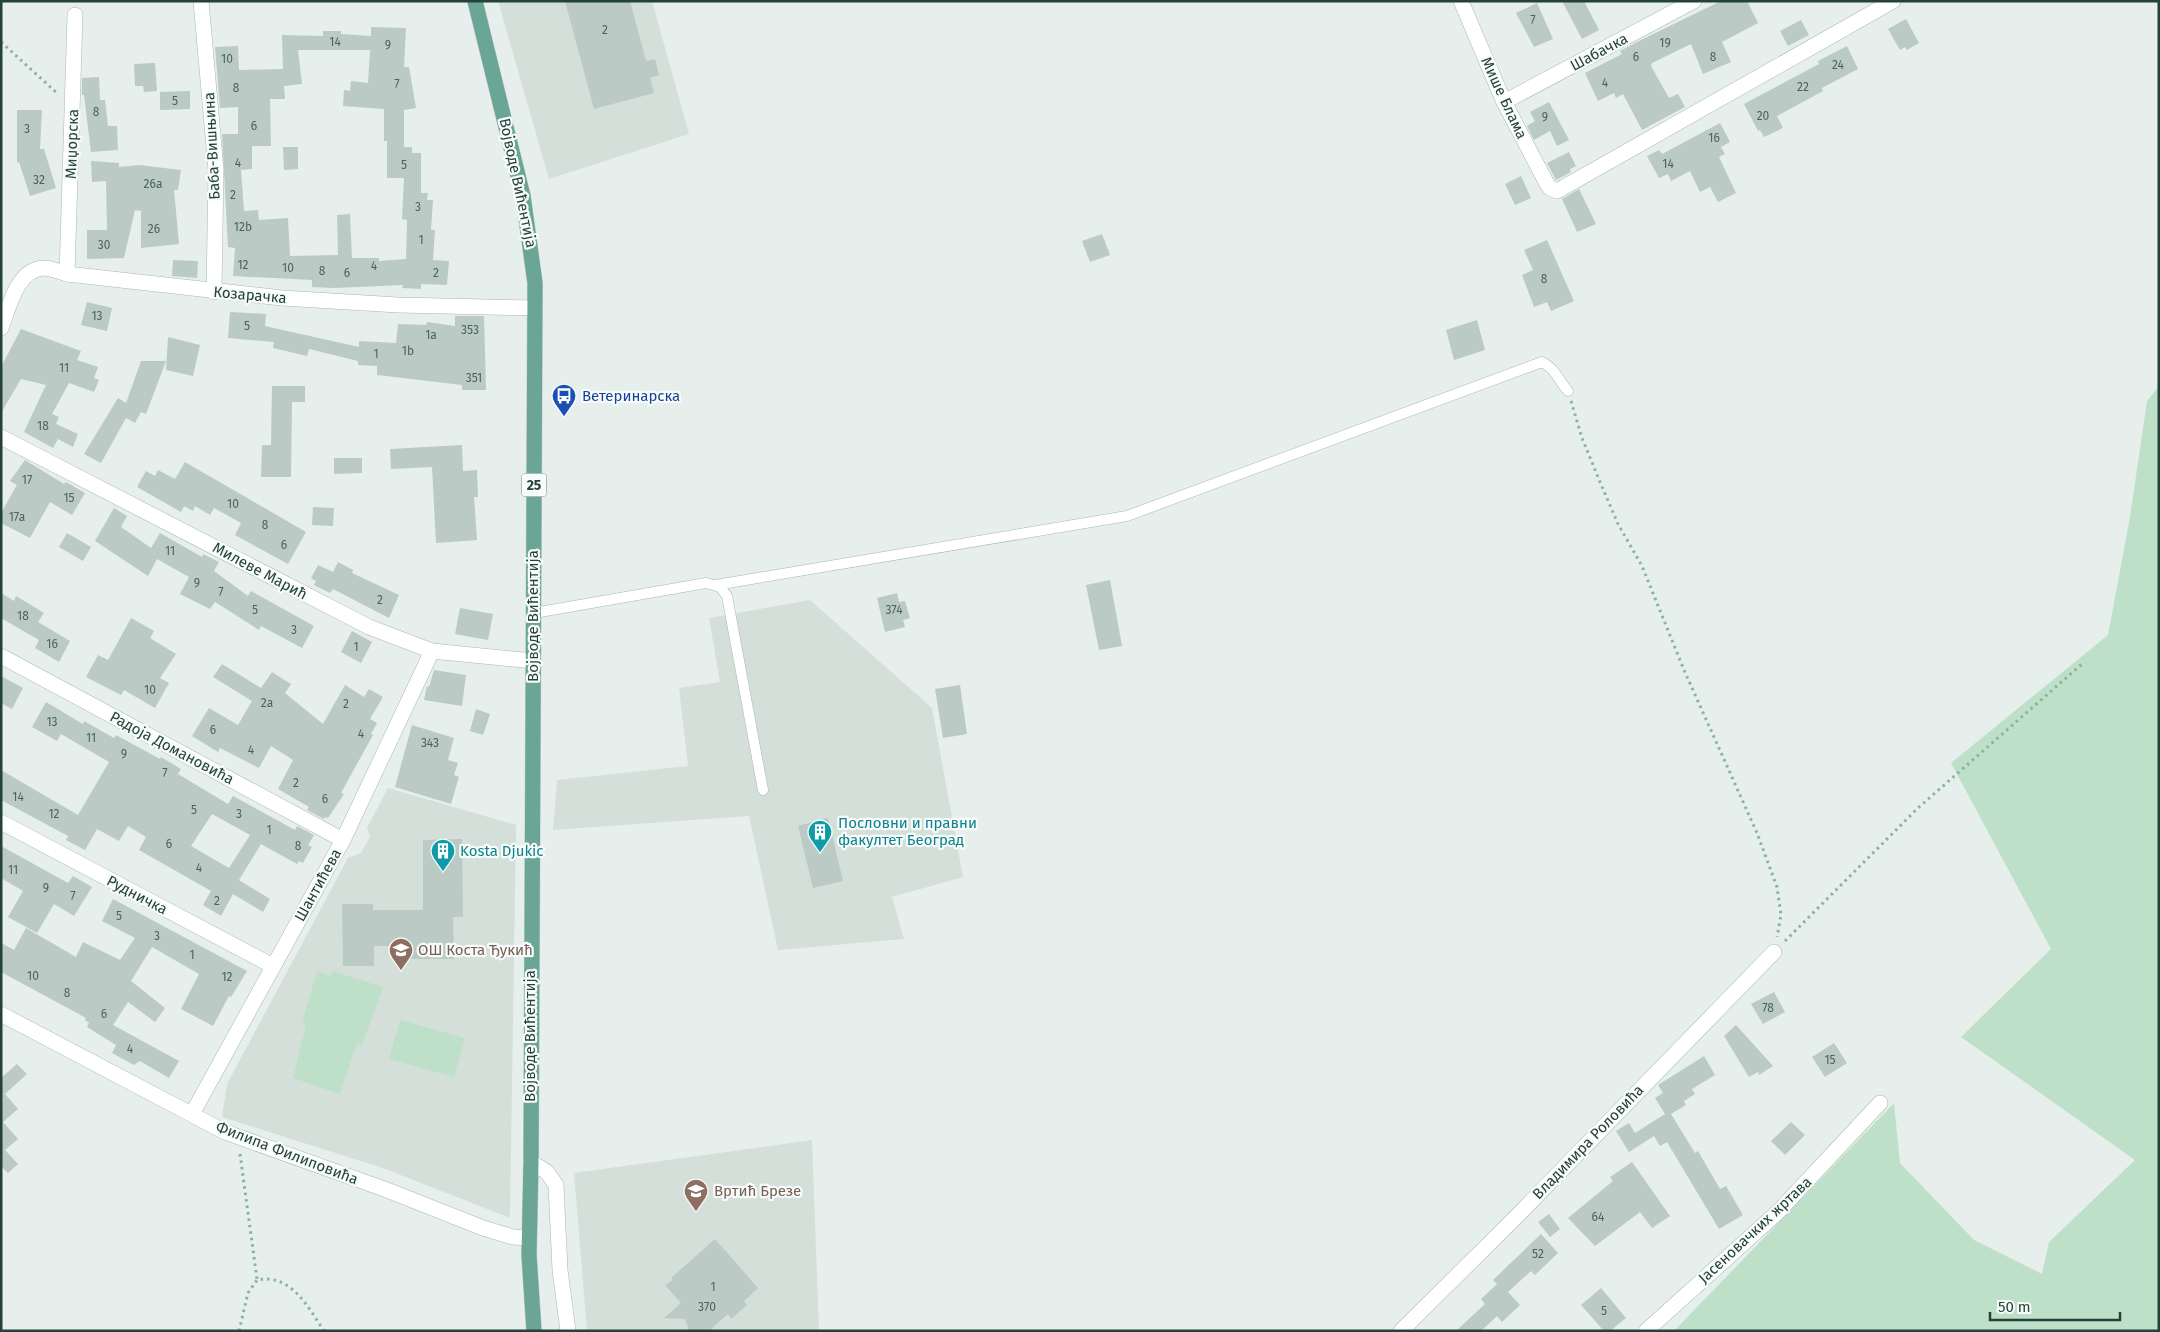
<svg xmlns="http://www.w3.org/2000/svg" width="2160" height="1332" font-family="'Fira Sans',sans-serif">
  <rect width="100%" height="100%" fill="#e6efeb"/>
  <g fill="#d4dfda">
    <polygon points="498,1 652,1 689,134 549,179"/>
    <polygon points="810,600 932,708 963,877 892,897 904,939 778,950 749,816 553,830 557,780 688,766 679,688 720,682 709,618"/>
    <polygon points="388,788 516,825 510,1218 383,1168 222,1117 227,1084 348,858 361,853 370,837 367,828"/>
    <polygon points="812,1140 819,1331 587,1331 574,1173"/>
  </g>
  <g fill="#bfe0c8">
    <polygon points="2159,386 2159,1331 1674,1331 1894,1103 1900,1163 1974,1240 2042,1274 2049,1242 2135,1160 1961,1037 2051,949 1951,763 2108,635 2130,517 2147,401"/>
    <polygon points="317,971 331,976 333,971 383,987 362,1045 357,1043 340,1094 293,1078 306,1025 302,1023"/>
    <polygon points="400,1020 465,1038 454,1077 389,1059"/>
  </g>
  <g fill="#bbcac4" fill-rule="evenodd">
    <polygon points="565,1 630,1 646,61 655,59 659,75 650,78 654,93 594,109"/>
    <polygon points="1562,1 1584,1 1599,30 1582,39"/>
    <polygon points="1721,1 1747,1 1758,23 1722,42 1731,62 1703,74 1691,44 1652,63 1651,66 1669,98 1678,94 1685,107 1642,130 1623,94 1616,98 1614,93 1598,101 1585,73 1622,54 1620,51 1641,40"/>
    <polygon points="1537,3 1553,39 1534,47 1516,13"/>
    <polygon points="1906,19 1919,43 1907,50 1905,47 1900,50 1888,29"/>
    <polygon points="1801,20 1809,35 1788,46 1780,31"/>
    <path d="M371,27L406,28L404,67H409L416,108L404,110V147H412V153H421V193H428L427,200H433L431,230H435L433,260L449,261L447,285L421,284V289L402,288L403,285L334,288L312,287V280L233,276L235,248L228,247L222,134H238V107L220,108L215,47L238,46L239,70L283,69L282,35L323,36V31H341V34L371,36ZM298,50H370L368,83L351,81L350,91L344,90L343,106L384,109V141H387V178H404L402,219L407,220L406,259L379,261V258H352L350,214L337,215L338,255L290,256L288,218L259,220L258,210L244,211L241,170L252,169V146H271L270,99H285L284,86L302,84Z"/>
    <polygon points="1847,46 1858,69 1822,88 1823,91 1777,116 1783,128 1764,137 1760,130 1758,131 1744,104 1819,64 1818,61"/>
    <polygon points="155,63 157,91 144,92 143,86 135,86 134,64"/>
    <polygon points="99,77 100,100 105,100 108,126 117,126 118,150 91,152 84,95 82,95 82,78"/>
    <polygon points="190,91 190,109 160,110 160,92"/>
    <polygon points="1549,102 1569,140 1557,146 1550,131 1534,140 1527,126 1535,121 1530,112"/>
    <polygon points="17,110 42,110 40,149 44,149 56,188 30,196 19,162 17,163"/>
    <polygon points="1720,123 1730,142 1721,147 1725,154 1719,157 1736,193 1718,202 1710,187 1700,192 1690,171 1671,181 1668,174 1659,178 1647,156 1659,150 1662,154"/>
    <polygon points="283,147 298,147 298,169 284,170"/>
    <polygon points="1569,152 1576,166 1570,169 1571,172 1556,180 1547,163"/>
    <polygon points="91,161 119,163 119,167 139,165 181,170 178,190 174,190 179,244 141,248 141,211 135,210 124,258 87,259 87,230 107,230 106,181 92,182"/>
    <polygon points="1521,176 1531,198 1515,205 1505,184"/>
    <polygon points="1579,189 1596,224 1577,232 1562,199"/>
    <polygon points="1102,234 1110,255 1090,262 1082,241"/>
    <polygon points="1547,240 1574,301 1551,311 1547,302 1534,307 1522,275 1533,270 1524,250"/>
    <polygon points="173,260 198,261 197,278 172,276"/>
    <polygon points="87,302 112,308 107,331 81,325"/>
    <polygon points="230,312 266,314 265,326 359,347 359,341 396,343 398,324 426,325 427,322 455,326 455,316 484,316 486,390 462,390 462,385 377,375 377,366 358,365 358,361 309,349 307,356 273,348 274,342 228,338"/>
    <polygon points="1477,320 1485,350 1454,360 1446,330"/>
    <polygon points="21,329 81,351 77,360 98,367 94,378 99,380 94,392 69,383 52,414 59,417 56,424 78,434 73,447 58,439 53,448 24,432 46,385 21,379 1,413 1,367"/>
    <polygon points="168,337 200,345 193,376 166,370"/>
    <polygon points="141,361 166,361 146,414 141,412 135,423 126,418 101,463 84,454 118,398 126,403"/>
    <polygon points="272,386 305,386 305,402 292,402 291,477 261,477 262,445 271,445"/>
    <polygon points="462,445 463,471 477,470 478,497 474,497 477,540 436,543 432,467 391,469 390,449"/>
    <polygon points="334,458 362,458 362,473 334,474"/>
    <polygon points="25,460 64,484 66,482 85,493 72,515 50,502 30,538 1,523 1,513 17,485 10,481"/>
    <polygon points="185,462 306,532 288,564 235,535 241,523 214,508 210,515 195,506 193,511 184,506 181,512 137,487 146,471 155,476 158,470 175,479"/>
    <polygon points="313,507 334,508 333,526 312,525"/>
    <polygon points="114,508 127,516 121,527 151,548 160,533 202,557 203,554 219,562 214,571 248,596 251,591 314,626 302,648 261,626 259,630 215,602 210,609 180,594 189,577 157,559 148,576 95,541"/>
    <polygon points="67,533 91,547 83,561 59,547"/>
    <polygon points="338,562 353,570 352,573 399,595 389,618 333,589 330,593 314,585 316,581 311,578 318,565 333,572"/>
    <polygon points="1110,580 1122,646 1099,650 1086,585"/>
    <polygon points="1,593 14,601 16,596 44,613 38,622 70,641 59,662 35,648 39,640 1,618"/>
    <polygon points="897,593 899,602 905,601 910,618 903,620 905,627 885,632 877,598"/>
    <polygon points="460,608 493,614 488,640 455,634"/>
    <polygon points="131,618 154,631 150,638 176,654 160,678 169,683 155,708 124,690 121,695 86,677 98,655 108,660"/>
    <polygon points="352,631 372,642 361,663 341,652"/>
    <polygon points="222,664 261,688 272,672 291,684 285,693 323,724 345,685 364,697 369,689 383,697 370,719 377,723 371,734 373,735 341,793 344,794 328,818 325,817 324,819 307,810 309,807 278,789 293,760 271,746 259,768 220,748 218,752 192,736 209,708 238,725 252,701 213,677"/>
    <polygon points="434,670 466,675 462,706 424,700 427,686 429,687"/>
    <polygon points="1,676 23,688 12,709 1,703"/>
    <polygon points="960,685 967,734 943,738 935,689"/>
    <path d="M46,702L83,724L84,721L114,738L116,735L160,759L161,757L181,769L178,774L228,804L233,796L295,830L297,826L314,835L308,845L312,847L303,863L299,861L297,864L261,844L239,880L270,899L263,912L233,894L221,916L203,905L211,891L139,850L146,837L128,826L119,841L97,829L85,850L66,840L68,836L1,800V770L78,815L109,762L61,734L57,741L32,727ZM212,814L250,835L229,868L191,846Z"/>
    <polygon points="476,709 490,714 483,735 470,731"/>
    <polygon points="412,725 454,738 448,760 458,763 454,775 459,777 451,804 395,787"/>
    <polygon points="828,818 843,881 813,888 798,826"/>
    <polygon points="462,839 463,917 453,917 454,959 411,959 411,946 374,946 374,966 343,966 342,904 373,904 373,910 423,910 423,840"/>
    <polygon points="1,846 68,883 73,876 92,887 74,916 54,904 37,933 8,917 23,891 1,878"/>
    <polygon points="113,899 247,971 231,997 229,996 213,1026 181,1009 199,974 152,947 131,981 165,1008 155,1022 128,1002 113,1025 179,1061 169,1078 140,1061 134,1065 112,1053 116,1045 87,1027 89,1023 85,1020 86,1018 1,972 1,943 14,950 26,928 76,957 83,942 120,960 135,938 102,921"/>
    <polygon points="1774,992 1785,1012 1763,1024 1751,1004"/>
    <polygon points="1736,1025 1773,1066 1759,1075 1758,1072 1749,1077 1724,1036"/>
    <polygon points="1834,1043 1847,1063 1825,1077 1812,1057"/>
    <polygon points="1704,1056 1715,1075 1692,1089 1695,1094 1684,1101 1686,1105 1671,1114 1695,1153 1698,1151 1720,1189 1726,1186 1743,1215 1719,1229 1667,1142 1660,1146 1654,1136 1629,1152 1616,1131 1629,1123 1635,1133 1665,1114 1655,1098 1663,1093 1658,1085"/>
    <polygon points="17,1064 27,1074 5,1094 18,1109 3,1122 18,1139 5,1150 18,1164 8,1173 1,1166 1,1078"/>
    <polygon points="1791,1122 1805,1135 1785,1155 1771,1141"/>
    <polygon points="1632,1162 1670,1216 1652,1228 1640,1212 1595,1246 1568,1218 1613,1181 1610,1177"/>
    <polygon points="1549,1214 1560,1229 1550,1237 1538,1222"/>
    <polygon points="1541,1234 1558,1253 1535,1275 1531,1271 1508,1292 1520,1305 1502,1322 1497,1316 1481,1331 1456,1331 1485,1304 1481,1299 1497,1284 1493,1280"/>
    <polygon points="715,1239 758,1288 744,1301 747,1305 731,1319 728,1314 710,1330 689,1331 685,1319 664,1318 681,1303 665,1285 673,1280 671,1278"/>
    <polygon points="1601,1288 1626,1318 1610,1331 1604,1331 1581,1305"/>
  </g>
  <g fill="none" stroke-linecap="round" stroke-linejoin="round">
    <defs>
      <g id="service">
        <path d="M716,585L1127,516L1542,362C1555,368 1559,381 1568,391"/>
        <polyline points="534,613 706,583 720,587 727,596 763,790"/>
      </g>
      <g id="minor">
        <polyline points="201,1 216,170 214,292"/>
        <polyline points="1461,1 1504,102 1547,184 1550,188 1557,191 1893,1"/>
        <polyline points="1504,102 1694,1"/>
        <polyline points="67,274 75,15"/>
        <path d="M1,328C9,307 17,269 44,268C51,268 60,272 67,274L282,298L398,305L535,308"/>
        <polyline points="1,437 369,627 432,651 533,661"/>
        <polyline points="1,656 343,840"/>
        <polyline points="1,822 273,966"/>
        <polyline points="1,1014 225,1132 387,1190 483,1228 513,1237 529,1238"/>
        <polyline points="192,1114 343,840 432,651"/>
        <polyline points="531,1162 547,1172 556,1185 560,1270 568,1331"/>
        <polyline points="1401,1331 1519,1214 1774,952"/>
        <polyline points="1646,1331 1778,1212 1880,1103"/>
      </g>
      <polyline id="primary" points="475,1 523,196 535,283 531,1162 529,1255 534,1331"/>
    </defs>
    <use href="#service" stroke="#a8b8b2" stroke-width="11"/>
    <use href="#minor" stroke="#a8b8b2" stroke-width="16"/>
    <use href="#primary" stroke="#c2cac8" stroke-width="16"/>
    <g stroke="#86b3a5" stroke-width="3" stroke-dasharray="2.5 4" stroke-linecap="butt">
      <polyline points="1,42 58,94"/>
      <polyline points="1571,401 1582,438 1600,482 1618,524 1642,566 1684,670 1757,833 1777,887 1781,915 1777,937"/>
      <polyline points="1785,941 1918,808 2082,664"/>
      <polyline points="240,1154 257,1279"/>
      <path d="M239,1331L248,1293L257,1280C291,1273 308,1307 324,1331"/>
    </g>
    <use href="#service" stroke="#fff" stroke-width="10"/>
    <use href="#minor" stroke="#fff" stroke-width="15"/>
    <use href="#primary" stroke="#6aa596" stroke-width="15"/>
  </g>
  <defs>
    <symbol id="bus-pin" viewBox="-11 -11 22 30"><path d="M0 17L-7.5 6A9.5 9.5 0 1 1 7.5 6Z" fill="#1a4fb4" stroke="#f7fbf9"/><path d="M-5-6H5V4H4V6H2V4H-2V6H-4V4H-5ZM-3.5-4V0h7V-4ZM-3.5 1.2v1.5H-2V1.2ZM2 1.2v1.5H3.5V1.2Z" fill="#fff"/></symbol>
    <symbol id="building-pin" viewBox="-11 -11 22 30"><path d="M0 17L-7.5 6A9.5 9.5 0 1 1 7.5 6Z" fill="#0f9aa8" stroke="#f7fbf9"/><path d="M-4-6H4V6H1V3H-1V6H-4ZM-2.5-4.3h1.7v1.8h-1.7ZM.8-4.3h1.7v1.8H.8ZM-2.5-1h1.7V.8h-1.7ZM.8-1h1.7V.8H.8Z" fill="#fff"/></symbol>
    <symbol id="school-pin" viewBox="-11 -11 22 30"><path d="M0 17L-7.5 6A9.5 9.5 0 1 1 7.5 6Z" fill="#8d6e63" stroke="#f7fbf9"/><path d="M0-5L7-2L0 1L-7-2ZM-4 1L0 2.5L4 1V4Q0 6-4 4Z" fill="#fff"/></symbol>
  </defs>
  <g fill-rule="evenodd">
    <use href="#bus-pin" x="550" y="382" width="28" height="38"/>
    <use href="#building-pin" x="806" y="818" width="28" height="38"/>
    <use href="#building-pin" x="429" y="837" width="28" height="38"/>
    <use href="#school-pin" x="387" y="936" width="28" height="38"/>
    <use href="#school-pin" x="682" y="1177" width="28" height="38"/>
  </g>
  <g text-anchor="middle" stroke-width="4.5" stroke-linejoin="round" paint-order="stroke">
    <g font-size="12" fill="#4a645c">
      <text x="1533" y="24">7</text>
      <text x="605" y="34">2</text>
      <text x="335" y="46">14</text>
      <text x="1665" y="47">19</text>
      <text x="388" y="49">9</text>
      <text x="1636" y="61">6</text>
      <text x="1713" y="61">8</text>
      <text x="227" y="63">10</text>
      <text x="1838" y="69">24</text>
      <text x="1605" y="87">4</text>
      <text x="397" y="88">7</text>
      <text x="1803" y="91">22</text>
      <text x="236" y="92">8</text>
      <text x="175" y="105">5</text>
      <text x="96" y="116">8</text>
      <text x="1763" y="120">20</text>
      <text x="1545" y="121">9</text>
      <text x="254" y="130">6</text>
      <text x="27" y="133">3</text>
      <text x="1714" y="142">16</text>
      <text x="238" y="167">4</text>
      <text x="1668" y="168">14</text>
      <text x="404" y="169">5</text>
      <text x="39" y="184">32</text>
      <text x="153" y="188">26a</text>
      <text x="233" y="199">2</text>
      <text x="418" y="211">3</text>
      <text x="243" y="231">12b</text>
      <text x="154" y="233">26</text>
      <text x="421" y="244">1</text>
      <text x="104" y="249">30</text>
      <text x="243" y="269">12</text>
      <text x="374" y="270">4</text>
      <text x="288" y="272">10</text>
      <text x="322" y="275">8</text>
      <text x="347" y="277">6</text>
      <text x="436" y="277">2</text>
      <text x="1544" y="283">8</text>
      <text x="97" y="320">13</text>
      <text x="247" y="330">5</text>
      <text x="470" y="334">353</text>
      <text x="431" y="339">1a</text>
      <text x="408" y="355">1b</text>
      <text x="376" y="358">1</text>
      <text x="64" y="372">11</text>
      <text x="474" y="382">351</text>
      <text x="43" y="430">18</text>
      <text x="27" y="484">17</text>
      <text x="69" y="502">15</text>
      <text x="233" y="508">10</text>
      <text x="17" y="521">17a</text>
      <text x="265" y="529">8</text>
      <text x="284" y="549">6</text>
      <text x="170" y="555">11</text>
      <text x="197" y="587">9</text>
      <text x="221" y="596">7</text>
      <text x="380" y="604">2</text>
      <text x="255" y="614">5</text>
      <text x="894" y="614">374</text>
      <text x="23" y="620">18</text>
      <text x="294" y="634">3</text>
      <text x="52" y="648">16</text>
      <text x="356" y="651">1</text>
      <text x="150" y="694">10</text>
      <text x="267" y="707">2a</text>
      <text x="346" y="708">2</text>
      <text x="52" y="726">13</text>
      <text x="213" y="734">6</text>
      <text x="361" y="738">4</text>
      <text x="91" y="742">11</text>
      <text x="430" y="747">343</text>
      <text x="251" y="754">4</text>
      <text x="124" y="758">9</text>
      <text x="165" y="777">7</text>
      <text x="296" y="787">2</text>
      <text x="18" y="801">14</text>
      <text x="325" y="803">6</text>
      <text x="194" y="814">5</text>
      <text x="54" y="818">12</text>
      <text x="239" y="818">3</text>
      <text x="269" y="834">1</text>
      <text x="169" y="848">6</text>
      <text x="298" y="850">8</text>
      <text x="199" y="872">4</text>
      <text x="13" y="874">11</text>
      <text x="46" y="892">9</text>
      <text x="73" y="900">7</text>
      <text x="217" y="905">2</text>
      <text x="119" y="920">5</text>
      <text x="157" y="940">3</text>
      <text x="192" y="959">1</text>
      <text x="33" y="980">10</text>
      <text x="227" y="981">12</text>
      <text x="67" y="997">8</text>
      <text x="1768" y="1012">78</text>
      <text x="104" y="1018">6</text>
      <text x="130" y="1053">4</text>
      <text x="1830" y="1064">15</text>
      <text x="1598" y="1221">64</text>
      <text x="1538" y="1258">52</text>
      <text x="713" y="1291">1</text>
      <text x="707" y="1311">370</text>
      <text x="1604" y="1315">5</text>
    </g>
    <rect fill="#f7fbf9" stroke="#637a73" stroke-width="1" x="521.5" y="473.5" width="25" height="23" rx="4"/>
    <g font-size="14" font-weight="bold" fill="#24423a">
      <text x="534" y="490">25</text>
    </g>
    <g font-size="15" fill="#24423a" stroke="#f7fbf9">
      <text transform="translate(1599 52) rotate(-28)" y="5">Шабачка</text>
      <text transform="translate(1504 98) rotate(65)" y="5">Мише Блама</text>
      <text transform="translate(72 144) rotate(-88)" y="5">Миџорска</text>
      <text transform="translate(212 146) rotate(-93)" y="5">Баба-Вишњина</text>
      <text transform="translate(518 183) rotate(78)" y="5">Војводе Вићентија</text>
      <text transform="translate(250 295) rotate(5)" y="5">Козарачка</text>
      <text transform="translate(260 571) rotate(28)" y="5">Милеве Марић</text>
      <text transform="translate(533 616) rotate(-90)" y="5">Војводе Вићентија</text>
      <text transform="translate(172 748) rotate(28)" y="5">Радоја Домановића</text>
      <text transform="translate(318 885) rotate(-61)" y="5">Шантићева</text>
      <text transform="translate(137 895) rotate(28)" y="5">Рудничка</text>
      <text transform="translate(530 1036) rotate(-90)" y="5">Војводе Вићентија</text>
      <text transform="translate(1588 1142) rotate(-46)" y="5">Владимира Роловића</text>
      <text transform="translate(287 1153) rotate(21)" y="5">Филипа Филиповића</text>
      <text transform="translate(1755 1230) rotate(-43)" y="5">Јасеновачких жртава</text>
    </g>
    <g font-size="15" fill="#164399" stroke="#f7fbf9" text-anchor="start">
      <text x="582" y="401">Ветеринарска</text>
    </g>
    <g font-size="15" fill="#0d838f" stroke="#f7fbf9" text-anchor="start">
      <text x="838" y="828">Пословни и правни<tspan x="838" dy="17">факултет Београд</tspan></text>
      <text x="460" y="856">Kosta Djukic</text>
    </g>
    <g font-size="15" fill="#785e54" stroke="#f7fbf9" text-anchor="start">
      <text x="418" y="955">ОШ Коста Ђукић</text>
      <text x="714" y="1196">Вртић Брезе</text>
    </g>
  </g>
  <rect width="2160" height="1332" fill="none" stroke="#24423a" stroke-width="5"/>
  <path d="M1990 1312v8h130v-8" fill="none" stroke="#24423a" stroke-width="2.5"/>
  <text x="1998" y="1312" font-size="15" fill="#24423a" stroke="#f7fbf9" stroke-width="4" paint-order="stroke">50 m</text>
</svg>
